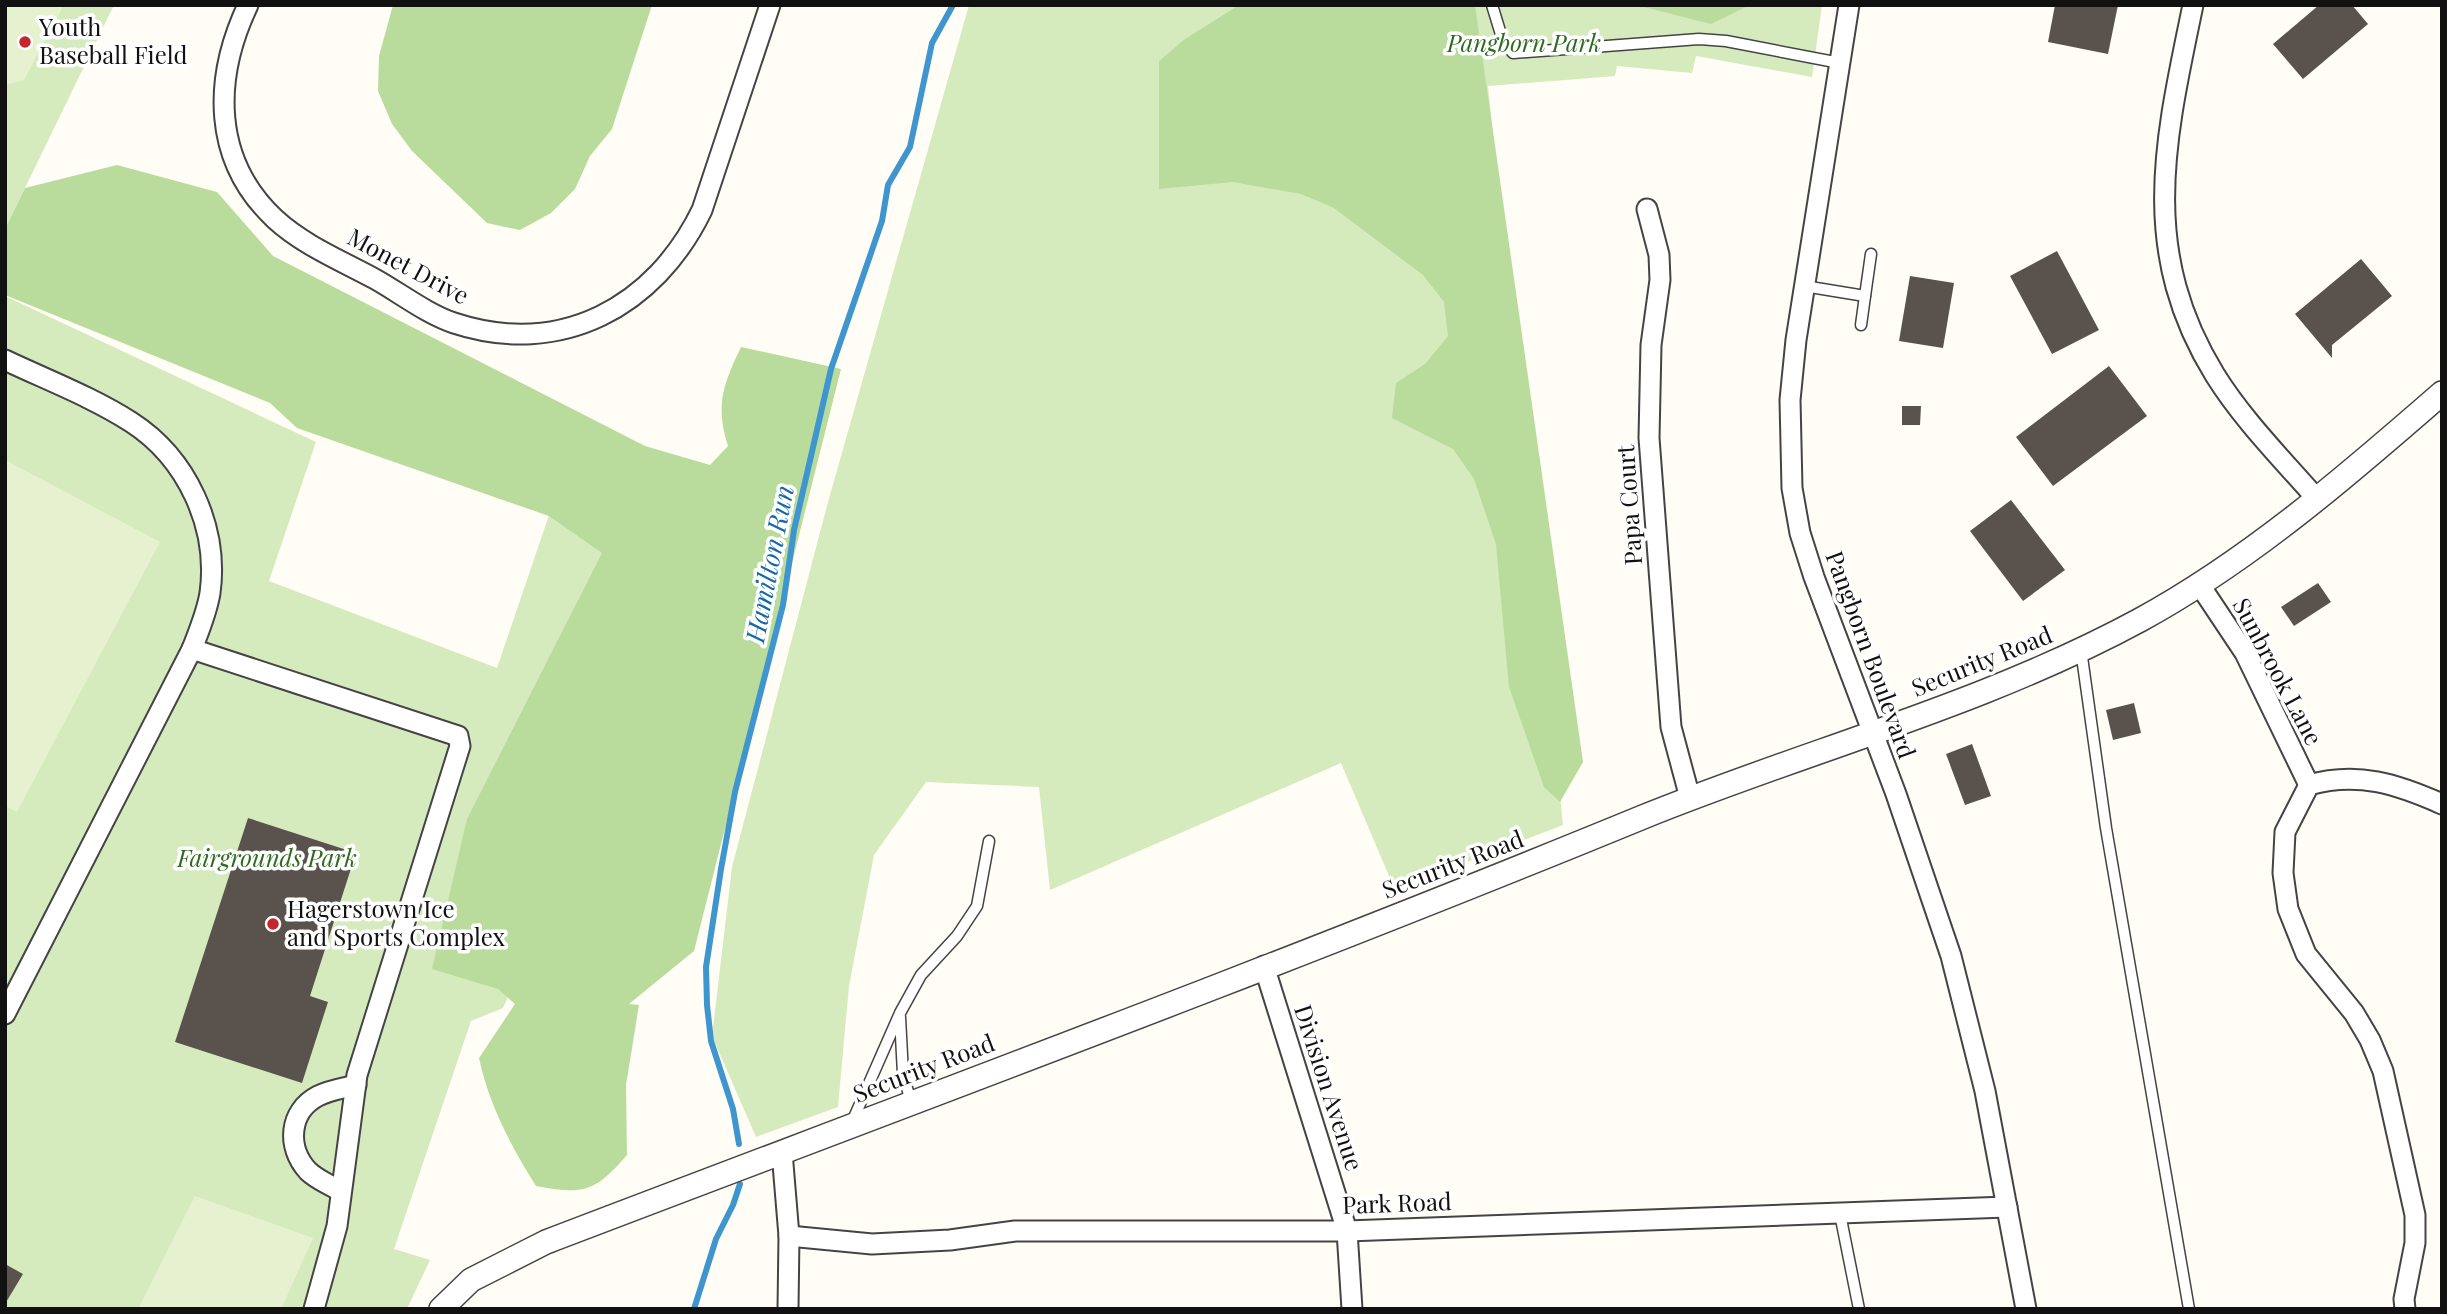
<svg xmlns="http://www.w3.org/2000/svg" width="2447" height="1314" font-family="'Playfair Display',serif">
  <rect width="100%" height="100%" fill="#fffdf5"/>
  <g fill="#d5ebbd">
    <polygon points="5,5 114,5 5,229"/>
    <polygon points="969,5 1822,5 1812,77 1696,56 1692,73 1617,66 1615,76 1488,86 1563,825 1395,890 1341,763 1050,890 1039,787 926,782 874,855 849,986 838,1107 756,1137 712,1036 732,867 828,502"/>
    <polygon points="5,296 316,442 269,581 497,668 563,474 717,531 503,1008 471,1021 394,1249 430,1260 407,1309 5,1309"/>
  </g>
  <g fill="#b9dc9c">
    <polygon points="393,5 652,5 612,129 590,156 575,189 551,213 520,230 487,223 412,151 392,124 378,91 379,56"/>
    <polygon points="1239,5 1475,5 1583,762 1560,802 1544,787 1509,687 1496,544 1474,479 1453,449 1392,418 1396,383 1425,364 1448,336 1444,302 1423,275 1334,208 1301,194 1233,182 1159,189 1159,61 1185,39"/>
    <polygon points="1636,5 1750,5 1711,24"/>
    <path d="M117,165L217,192L273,256L645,446L710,465L728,446C715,405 723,385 741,347L841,369L694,951L629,1004L639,1005L626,1085L627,1155C595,1192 584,1195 536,1186C511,1146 489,1105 479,1058L515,1004L498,989L432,969L467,819L602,553L549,516L297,428L270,403L5,295V229L25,188Z"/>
  </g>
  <g fill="#e6f2cf">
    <polygon points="5,5 64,5 24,80 5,85"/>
    <polygon points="5,460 160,542 17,812 5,806"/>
    <polygon points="195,1196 313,1238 281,1309 138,1309"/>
  </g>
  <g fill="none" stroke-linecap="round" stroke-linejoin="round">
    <g stroke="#3f96cf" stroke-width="6">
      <polyline points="739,1144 733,1109 711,1041 707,1005 706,967 721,869 735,792 783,605 794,530 831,369 882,221 888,185 910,147 932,43 953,5"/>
      <polyline points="694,1309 716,1239 733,1205 740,1184"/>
    </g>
  </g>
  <g fill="#5a524d">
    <polygon points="2055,5 2118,5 2108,54 2048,42"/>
    <polygon points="2319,5 2352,5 2368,24 2303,79 2273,44"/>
    <polygon points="2057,251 2099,330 2052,354 2010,276"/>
    <polygon points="2361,259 2392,296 2332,345 2332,358 2295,314"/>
    <polygon points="1910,276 1954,283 1943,348 1899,341"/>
    <polygon points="2109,366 2147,416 2053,486 2016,437"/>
    <polygon points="1902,406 1921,406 1920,425 1902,425"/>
    <polygon points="2011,500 2065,570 2023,601 1970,531"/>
    <polygon points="2318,583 2331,602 2294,626 2281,607"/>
    <polygon points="2134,703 2141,733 2113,740 2106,710"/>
    <polygon points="1972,744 1991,796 1965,805 1946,754"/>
    <polygon points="248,818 356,853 310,996 328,1002 302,1083 175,1042"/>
    <polygon points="5,1264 23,1274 5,1304"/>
  </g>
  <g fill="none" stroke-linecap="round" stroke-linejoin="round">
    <defs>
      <g id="service">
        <polyline points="1492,5 1503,41 1513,53 1699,39 1726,41 1840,63"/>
        <polyline points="1804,286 1865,296 1871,254"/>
        <polyline points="1861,325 1865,296"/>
        <polyline points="2081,650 2106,828 2189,1309"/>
        <polyline points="900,1017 903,1074 911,1102"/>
        <polyline points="852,1122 900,1013 921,975 957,936 977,906 989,841"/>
        <polyline points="1840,1214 1859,1309"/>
      </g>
      <g id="minor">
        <path d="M248,5C213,79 212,160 275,219C303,245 342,261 375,279C400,293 427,314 454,323C561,358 655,307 702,210L770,5"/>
        <polyline points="1849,5 1796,340 1790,400 1792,488 1800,533 1814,577 1896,794 1951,956 1985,1091 2026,1309"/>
        <path d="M2193,5C2165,140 2138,250 2215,375C2243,420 2282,459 2316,498"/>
        <polyline points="1647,209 1659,255 1660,280 1651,345 1649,438 1671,727 1690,798"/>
        <path d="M5,360C47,380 92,397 131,422C187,458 219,527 210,593C207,612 199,631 192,649L5,1014"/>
        <polyline points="2199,584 2245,653 2309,785"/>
        <polyline points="192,649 458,736 460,746 357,1075 337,1226 314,1309"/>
        <polyline points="1264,966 1347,1231 1352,1309"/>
        <polyline points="782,1152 789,1236 788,1309"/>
        <path d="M340,1191C330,1185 316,1179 308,1171C286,1147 289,1111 318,1096C329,1090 344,1088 356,1085"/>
        <polyline points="789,1236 872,1244 950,1240 1015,1231 1347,1231 2007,1207"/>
        <path d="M2405,1309L2404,1299L2415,1243V1215L2383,1071L2370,1040L2354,1013L2306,954L2288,909L2283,873L2285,832L2309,785C2357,771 2397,784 2442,804"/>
      </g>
      <path id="tertiary" d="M441,1309L471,1280L546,1242C913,1102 1280,966 1643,817C1808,750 1983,705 2140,620C2250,560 2348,475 2442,393"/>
    </defs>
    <use href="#service" stroke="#444" stroke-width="13"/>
    <use href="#minor" stroke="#444" stroke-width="23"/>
    <use href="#tertiary" stroke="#444" stroke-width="26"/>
    <use href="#service" stroke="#fff" stroke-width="10"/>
    <use href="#minor" stroke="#fff" stroke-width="19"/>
    <use href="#tertiary" stroke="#fff" stroke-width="23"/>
  </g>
  <g fill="#c4262e" stroke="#fff" stroke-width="2.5">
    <circle cx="25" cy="42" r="7"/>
    <circle cx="273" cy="924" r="7"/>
  </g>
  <g text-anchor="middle" stroke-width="7" stroke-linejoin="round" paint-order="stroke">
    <g font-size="24" fill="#111" stroke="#fff" text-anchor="start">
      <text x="39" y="36">Youth<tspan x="39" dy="28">Baseball Field</tspan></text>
      <text x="287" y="918">Hagerstown Ice<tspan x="287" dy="28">and Sports Complex</tspan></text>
    </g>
    <g font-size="24" font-style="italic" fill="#2f6b1f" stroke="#fff">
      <text x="1524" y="52">Pangborn Park</text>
      <text x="267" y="867">Fairgrounds Park</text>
    </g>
    <g font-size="24" fill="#111" stroke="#fff">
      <text transform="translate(408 267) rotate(28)" y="8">Monet Drive</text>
      <text transform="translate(1630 505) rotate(-94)" y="8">Papa Court</text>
      <text transform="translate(1870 655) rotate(70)" y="8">Pangborn Boulevard</text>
      <text transform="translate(1982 662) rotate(-22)" y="8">Security Road</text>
      <text transform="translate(2277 672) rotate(62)" y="8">Sunbrook Lane</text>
      <text transform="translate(1453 865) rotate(-21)" y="8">Security Road</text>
      <text transform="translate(924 1069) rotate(-21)" y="8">Security Road</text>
      <text transform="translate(1328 1088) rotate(72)" y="8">Division Avenue</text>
      <text transform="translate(1397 1204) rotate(-2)" y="8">Park Road</text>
    </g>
    <g font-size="26" font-style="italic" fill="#1768a6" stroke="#fff">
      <text transform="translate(770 564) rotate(-79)" y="9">Hamilton Run</text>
    </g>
  </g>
  <rect width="2447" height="1314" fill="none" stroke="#111111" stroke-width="14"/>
</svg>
